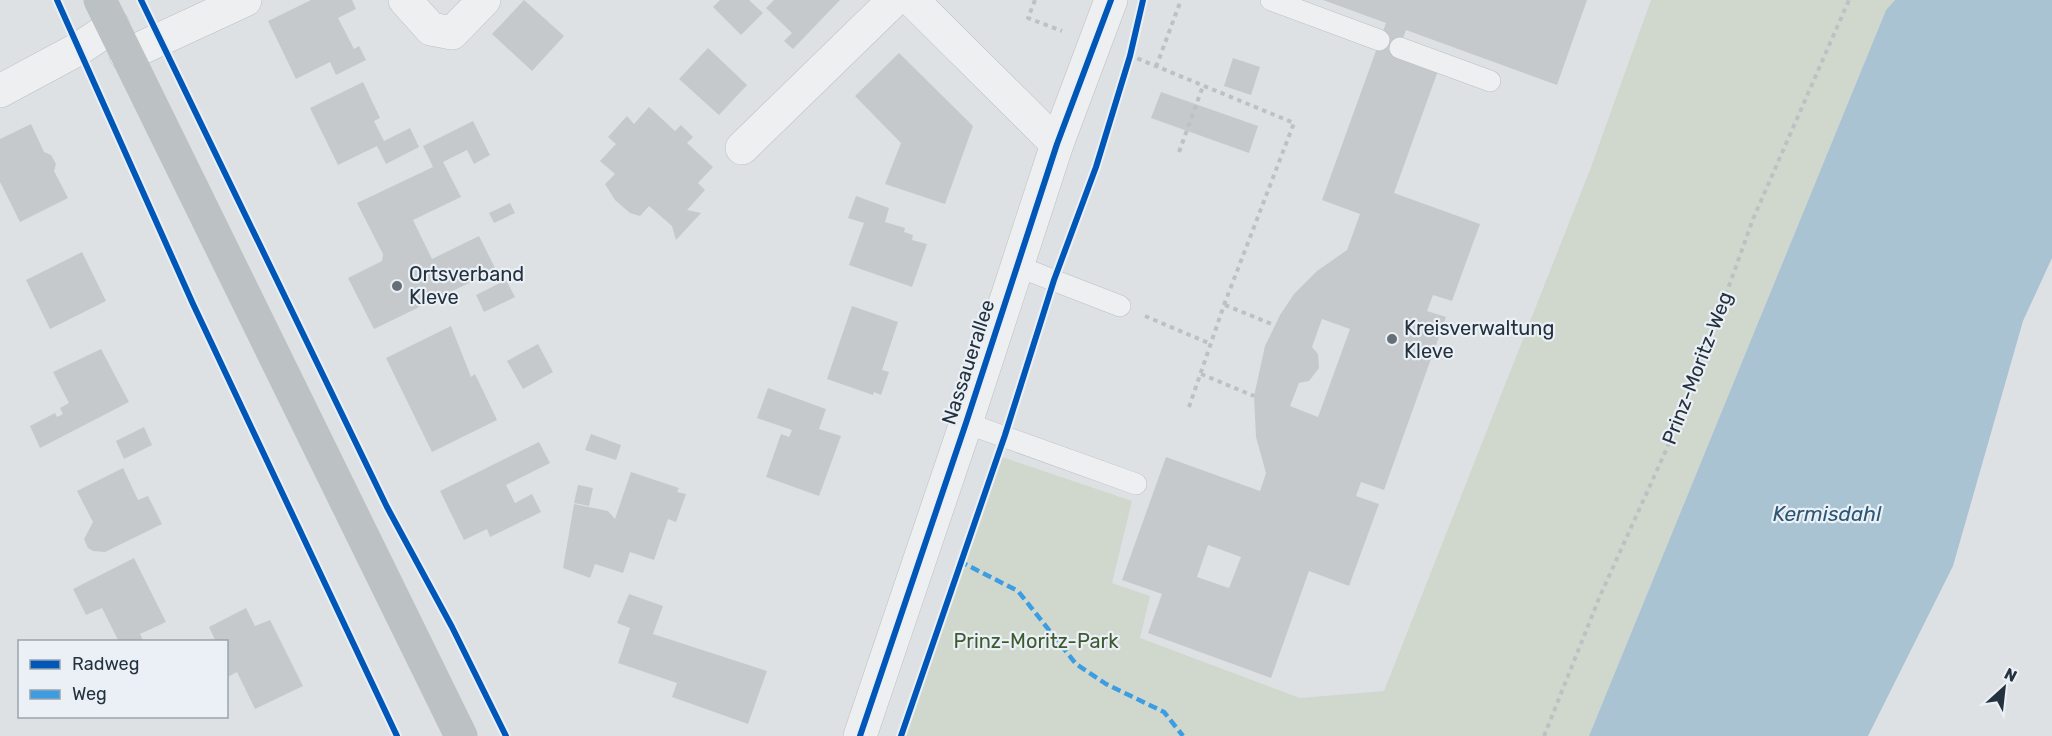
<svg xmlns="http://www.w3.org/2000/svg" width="2052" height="736" font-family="Rubik,sans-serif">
  <rect width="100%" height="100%" fill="#dee1e4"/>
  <polygon fill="#d0d8cd" points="1651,0 1895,0 1886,10 1589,736 902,736 1002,457 1132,501 1112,583 1150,596 1140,638 1300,698 1384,691 1591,167"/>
  <polygon fill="#a9c3d2" points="1895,0 2052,0 2052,258 2023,321 1953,566 1868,736 1589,736 1886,10"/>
  <g fill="#c6c9cc" fill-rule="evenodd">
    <polygon points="311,0 352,0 356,9 338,18 354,49 359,46 366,60 336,75 330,62 296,79 268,21"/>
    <polygon points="524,0 564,36 532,71 492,34"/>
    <polygon points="720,0 749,0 763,13 741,35 713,7"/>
    <polygon points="774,0 840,0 793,49 784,41 792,33 766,8"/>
    <path d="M1323,0H1587L1557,85L1406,30L1398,52L1439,68L1394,193L1480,224L1452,301L1433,295L1427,311L1446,317L1384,490L1361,482L1356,496L1379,504L1349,586L1309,571L1271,678L1148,633L1162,594L1122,580L1166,457L1260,491L1266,473L1256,437L1254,396L1265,346L1280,315L1294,294L1317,271L1347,250L1360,214L1322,200L1386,23ZM1322,319L1350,329L1318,417L1290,406L1299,383L1309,381L1319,368L1318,354L1312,347ZM1208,545L1241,557L1229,588L1197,577Z"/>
    <polygon points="708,48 747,85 719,115 679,79"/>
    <polygon points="899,53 973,126 945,204 885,184 901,143 855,96"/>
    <polygon points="1233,58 1260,67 1251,95 1224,86"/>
    <polygon points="363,82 380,118 374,121 384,141 410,128 419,147 386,164 377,146 338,165 310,108"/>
    <polygon points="1161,92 1258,126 1249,153 1151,118"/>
    <polygon points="649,107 675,131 681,125 693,137 687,143 713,167 698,183 705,190 687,210 701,213 676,240 672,226 649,206 640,216 630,213 615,200 605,184 615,174 600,161 616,144 608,137 627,116 634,124"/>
    <polygon points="473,121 490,155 474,164 467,150 443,162 461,197 413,220 432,259 479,236 496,270 374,329 348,278 382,261 383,254 357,203 433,167 423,146"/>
    <polygon points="31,124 44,152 51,155 56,164 54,171 68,198 20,222 0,182 0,139"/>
    <polygon points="856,196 889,208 885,222 905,228 904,232 913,235 912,240 927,244 912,287 849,265 864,223 848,218"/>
    <polygon points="510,203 515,213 494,223 489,213"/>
    <polygon points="82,252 106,301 50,329 26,280"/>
    <polygon points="506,280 515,297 484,312 476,295"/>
    <polygon points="852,306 898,322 882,370 889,372 881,395 874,392 873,395 827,379"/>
    <polygon points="451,326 471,377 475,374 497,420 432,452 386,358"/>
    <polygon points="538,344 553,372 523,389 507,361"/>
    <polygon points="101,349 129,402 40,448 30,426 55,413 57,417 63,414 60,408 69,403 53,372"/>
    <polygon points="768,388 826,409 819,429 841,436 819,496 766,477 781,434 789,437 792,430 757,418"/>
    <polygon points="144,427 152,445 124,459 116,441"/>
    <polygon points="591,434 621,445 616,460 585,450"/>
    <polygon points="539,442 550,463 506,485 515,503 532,494 541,512 490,537 487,529 464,540 440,491"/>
    <polygon points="123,468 138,500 148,496 162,524 105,552 93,551 88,548 84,539 93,522 77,491"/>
    <polygon points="631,472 679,488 677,492 686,494 676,522 668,519 654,560 630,552 623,573 595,564 590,578 563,568 574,504 608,511 615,519"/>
    <polygon points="578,485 593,488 589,506 574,503"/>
    <polygon points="134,558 166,622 140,634 144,642 119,642 102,608 86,615 73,589"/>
    <polygon points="629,594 663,606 653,634 767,671 748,724 672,697 677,683 618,663 630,628 617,623"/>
    <polygon points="246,608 255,626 270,620 303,686 255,709 237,672 226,678 226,642 216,642 209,627"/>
  </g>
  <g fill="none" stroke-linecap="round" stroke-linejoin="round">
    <defs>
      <g id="lane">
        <polyline points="1271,0 1379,40"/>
        <polyline points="1400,48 1490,81"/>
        <polyline points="1017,266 1120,306"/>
        <polyline points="966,423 1136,484"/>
      </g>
      <g id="street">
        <polyline points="405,0 431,29 452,33 484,0"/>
        <polyline points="912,0 1057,144"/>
        <polyline points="126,55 245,0"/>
        <polyline points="0,91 80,48 113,26"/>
        <polyline points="742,148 894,0"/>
        <polyline points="860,736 966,423 1057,144 1111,0"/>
      </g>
    </defs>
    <use href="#lane" stroke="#bcbfc2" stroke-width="22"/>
    <use href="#street" stroke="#bcbfc2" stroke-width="34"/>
    <g stroke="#bcc1c4" stroke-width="4" stroke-dasharray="4.5 4.5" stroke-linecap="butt">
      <polyline points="1035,0 1028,18 1062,31"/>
      <polyline points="1129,55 1294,123 1224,305 1188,410"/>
      <polyline points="1156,67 1181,0"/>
      <polyline points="1179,152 1203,86"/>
      <polyline points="1225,305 1274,325"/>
      <polyline points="1145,316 1211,344"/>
      <polyline points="1201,374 1254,396"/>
      <polyline points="1544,736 1600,596 1667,448 1720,311 1753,219 1849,0"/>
    </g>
    <use href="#lane" stroke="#edeff0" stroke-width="21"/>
    <use href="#street" stroke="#edeff0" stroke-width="33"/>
    <polyline stroke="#bcc1c4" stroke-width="33" points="100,0 461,736"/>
    <polyline stroke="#3c9de3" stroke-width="4.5" stroke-dasharray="9 4.5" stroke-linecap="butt" points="959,561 1018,591 1076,664 1106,684 1164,712 1183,736"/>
    <defs>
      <g id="cycleway">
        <polyline points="57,0 193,304 397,736"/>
        <polyline points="141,0 387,507 452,627 506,736"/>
        <polyline points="860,736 966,423 1057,144 1111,0"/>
        <polyline points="901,736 1005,435 1054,280 1096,167 1130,56 1143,0"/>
      </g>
    </defs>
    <use href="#cycleway" stroke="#eaf0f5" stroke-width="10"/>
    <use href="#cycleway" stroke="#0057b8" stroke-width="6"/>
  </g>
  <g fill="#656f78" stroke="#eaf0f5" stroke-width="2">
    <circle cx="397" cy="286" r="6"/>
    <circle cx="1392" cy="339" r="6"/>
  </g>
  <g text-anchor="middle" stroke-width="4.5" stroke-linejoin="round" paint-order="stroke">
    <g font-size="20" fill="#24313e" stroke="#eaf0f5" text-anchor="start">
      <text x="409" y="281">Ortsverband<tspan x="409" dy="23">Kleve</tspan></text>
      <text x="1404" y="335">Kreisverwaltung<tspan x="1404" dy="23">Kleve</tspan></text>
    </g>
    <g font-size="20" fill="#24313e" stroke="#eaf0f5">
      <text transform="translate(968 362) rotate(-72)" y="7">Nassauerallee</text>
      <text transform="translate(1697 368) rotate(-69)" y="7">Prinz-Moritz-Weg</text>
    </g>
    <g font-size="20" fill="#3e5a30" stroke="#eaf0f5">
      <text x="1036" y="648">Prinz-Moritz-Park</text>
    </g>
    <g font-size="21" font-style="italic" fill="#2b5675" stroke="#eaf0f5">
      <text x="1827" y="521">Kermisdahl</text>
    </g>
  </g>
  <rect x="18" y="640" width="210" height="78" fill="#eaf0f5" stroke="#9ba4ac" stroke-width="1.5"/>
  <rect x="30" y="660" width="30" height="9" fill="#0057b8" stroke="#9ba4ac" stroke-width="1.5"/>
  <text x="72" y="670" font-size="18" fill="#24313e">Radweg</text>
  <rect x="30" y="690" width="30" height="9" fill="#3c9de3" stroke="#9ba4ac" stroke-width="1.5"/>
  <text x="72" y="700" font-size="18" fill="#24313e">Weg</text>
  <g transform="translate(2004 688) rotate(27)" stroke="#eaf0f5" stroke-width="4.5" paint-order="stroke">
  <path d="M0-4.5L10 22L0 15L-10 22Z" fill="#24313e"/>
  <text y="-9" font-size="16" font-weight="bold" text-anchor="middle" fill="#24313e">N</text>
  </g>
</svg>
